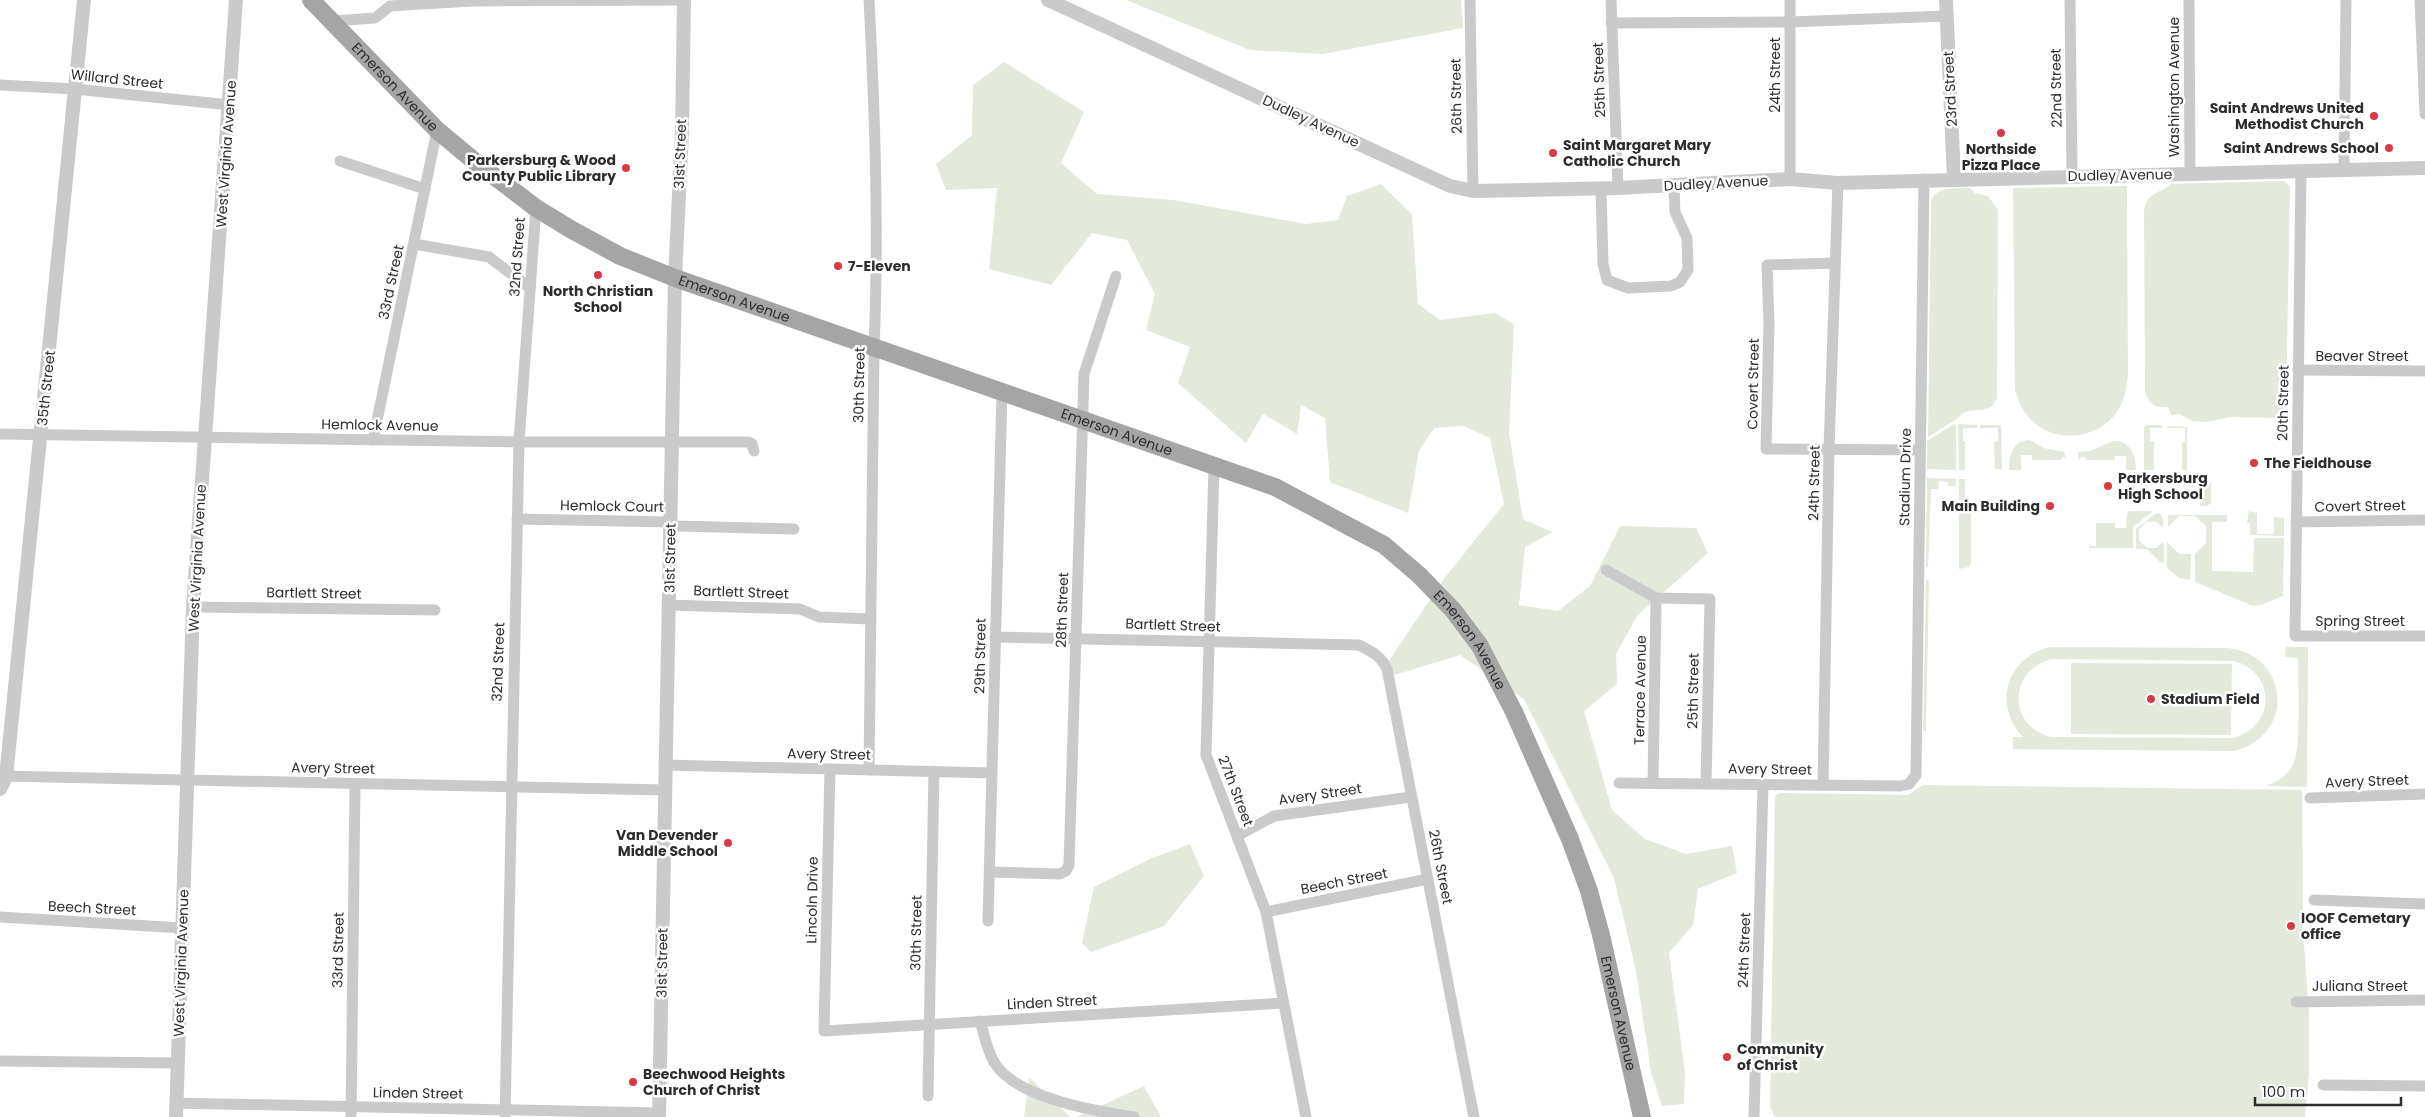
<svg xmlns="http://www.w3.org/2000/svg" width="2425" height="1117" font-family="Poppins,sans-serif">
  <rect width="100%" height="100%" fill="#fff"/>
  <g fill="#e3eadb" fill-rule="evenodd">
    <polygon points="1126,0 1461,0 1463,28 1323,54 1250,50"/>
    <polygon points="1004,62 1084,112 1061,163 1097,194 1173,200 1306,224 1338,220 1347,196 1381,184 1412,214 1418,304 1440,320 1495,313 1514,324 1509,433 1523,519 1553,532 1525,547 1519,605 1558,611 1590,586 1620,526 1696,528 1708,553 1637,616 1616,654 1617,684 1584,711 1612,810 1645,839 1686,854 1732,846 1737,873 1698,889 1693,925 1669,953 1685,1073 1684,1104 1662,1106 1651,1072 1636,971 1614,878 1524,699 1460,655 1395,675 1388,662 1446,576 1504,504 1490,438 1464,426 1434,428 1419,451 1408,513 1330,482 1325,418 1301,405 1297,434 1263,414 1246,443 1178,383 1190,347 1146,330 1155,294 1127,240 1092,233 1051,285 989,269 997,188 946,190 936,164 972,135 973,85"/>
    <path d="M2284,181L2290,186L2286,411L2281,417L2275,418L2231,417L2206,422L2192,421L2179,414L2171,415L2168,407C2155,408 2150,405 2145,392L2144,211C2147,191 2159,195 2170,184Z"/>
    <path d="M2127,186L2128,374C2127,384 2126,394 2122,403C2108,435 2065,446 2037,425C2025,416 2019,404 2015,390L2013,188Z"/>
    <path d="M1970,188L1975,193L1988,196L1998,210L1997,398C1990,415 1977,407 1963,413L1957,419L1928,437L1931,202C1935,185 1956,189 1970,188Z"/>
    <polygon points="1954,424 1956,425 1956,470 1927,469 1927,441"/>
    <polygon points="1958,424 1977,425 1977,428 1963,428 1963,441 1965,441 1965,470 1959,470"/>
    <polygon points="1980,425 2001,425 2002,469 1995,469 1994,442 1998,441 1998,428 1980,428"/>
    <polygon points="2146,425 2162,425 2162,428 2150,428 2150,441 2154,441 2154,470 2144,470 2144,428"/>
    <polygon points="2167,426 2187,427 2187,490 2186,470 2182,470 2182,442 2185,442 2185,428 2167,428"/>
    <path d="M2030,440L2044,448L2064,452L2066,458L2063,457L2061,460H2032V455H2021V470H2009C2009,455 2013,440 2030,440Z"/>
    <path d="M2113,441C2131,440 2136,457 2136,470H2126V456H2115V460H2087L2085,457H2082L2078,460V452L2090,451Z"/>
    <polygon points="1927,478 1956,479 1956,486 1948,486 1948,482 1939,481 1938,489 1931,489 1928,567 1926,567"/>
    <polygon points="1959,479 1965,479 1965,505 1971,505 1971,563 1969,567 1959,569"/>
    <polygon points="2200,483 2211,483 2211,503 2207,506 2200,506"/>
    <polygon points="2129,511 2153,511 2133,527 2133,548 2089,548 2089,544 2091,546 2096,546 2096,523 2115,523 2115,528 2126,528 2127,514"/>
    <polygon points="2249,511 2257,513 2257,534 2274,534 2274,517 2284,518 2284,536 2250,535 2250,523 2247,523"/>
    <polygon points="2160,513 2163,519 2163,528 2157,522 2146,522 2139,530 2139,540 2147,548 2157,548 2162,542 2164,544 2164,562 2161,563 2147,549 2136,549 2136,529 2155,514"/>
    <polygon points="2168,515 2227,515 2227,522 2212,522 2212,571 2253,572 2254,538 2284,538 2283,596 2261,605 2253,606 2195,582 2195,554 2206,543 2206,526 2195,516 2179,516 2168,527"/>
    <polygon points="2167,542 2179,554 2191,554 2190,580 2179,578 2167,568"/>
    <polygon points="1926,579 1929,581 1926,731 1923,731"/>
    <path d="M2050,647L2227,648C2290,654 2296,736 2234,751L2013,749V737H2023C1992,705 2007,657 2050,647ZM2052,659L2233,661C2277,671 2276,728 2232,738L2051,737C2007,726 2008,670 2052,659Z"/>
    <path d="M2286,647H2308L2307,787L2266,786C2278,781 2289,775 2294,762C2301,746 2298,680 2298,658L2285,657Z"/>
    <polygon points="2071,663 2232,664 2231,735 2071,734"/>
    <polygon points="1923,785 2302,790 2303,931 2309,1015 2309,1074 2305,1117 1775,1117 1770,1107 1775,798 1777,794 1782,793 1908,795"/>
    <polygon points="1190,844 1204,876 1164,926 1091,952 1082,943 1094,887 1152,858"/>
    <polygon points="1029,1077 1070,1117 1024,1117"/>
    <polygon points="1144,1086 1161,1117 1076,1117"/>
  </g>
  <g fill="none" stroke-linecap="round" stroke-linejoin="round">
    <g stroke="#cacaca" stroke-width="11">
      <path d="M869,0C875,116 879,231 874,347L869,770"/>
      <polyline points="1470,0 1473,191"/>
      <polyline points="1611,0 1618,188"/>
      <polyline points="1790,0 1790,179"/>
      <polyline points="2070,0 2072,176"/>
      <polyline points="2189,0 2190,173"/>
      <polyline points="2420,0 2425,114"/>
      <polyline points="332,21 375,18 390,6 405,5 473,1 684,0"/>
      <polyline points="1611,23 1790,22 1946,16"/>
      <polyline points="0,85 75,89 230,105"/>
      <polyline points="340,161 425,189"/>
      <polyline points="2344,170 2346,0"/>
      <polyline points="2301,171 2295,636 2425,636"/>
      <polyline points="1601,189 1603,264 1607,280 1628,288 1671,286 1680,282 1688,270 1687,238 1675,212 1674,186"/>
      <polyline points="414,244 489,257 530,288"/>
      <polyline points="1835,263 1767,265 1769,323 1766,449 1920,450"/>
      <polyline points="2298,370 2425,371"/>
      <polyline points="0,434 519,442 749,442 752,444 754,451"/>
      <polyline points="373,440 437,130"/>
      <polyline points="1214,466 1206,755 1266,912 1306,1117"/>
      <polyline points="517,519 670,522 677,526 794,529"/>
      <polyline points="2296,522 2425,520"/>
      <polyline points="1606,570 1656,598 1710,599 1706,784"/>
      <polyline points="669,605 800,609 819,617 871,619"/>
      <polyline points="193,607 435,610"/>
      <path d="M995,637L1359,645C1371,651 1381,656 1387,669L1474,1117"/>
      <polyline points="666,765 992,773"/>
      <polyline points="830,769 824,1031 1283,1003"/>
      <polyline points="0,776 665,790"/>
      <polyline points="1619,783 1901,786 1909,784 1916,775 1924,179"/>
      <polyline points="1653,783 1656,598"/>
      <polyline points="1823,785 1829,449 1838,183"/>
      <polyline points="2310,798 2425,794"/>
      <polyline points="1237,836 1274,816 1411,797"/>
      <polyline points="990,872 1059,874 1066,871 1069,865 1084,374 1116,276"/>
      <polyline points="2314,900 2425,904"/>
      <polyline points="1266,912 1428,879"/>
      <polyline points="0,917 182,928"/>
      <polyline points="988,921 1002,392"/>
      <polyline points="2296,1002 2425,1000"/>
      <path d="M980,1021C984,1034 987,1050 994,1062C1015,1098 1095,1111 1134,1117"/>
      <polyline points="0,1061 177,1063"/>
      <polyline points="2323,1085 2425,1086"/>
      <polyline points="928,1096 934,771"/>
      <polyline points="176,1103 659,1113"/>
      <polyline points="351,1117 355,784"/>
      <polyline points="505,1117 519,442 536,208"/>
      <polyline points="1754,1117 1763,784"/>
    </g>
    <g stroke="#cacaca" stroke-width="14">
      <polyline points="1048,0 1450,186 1473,191 1618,188 1790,179 1838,183 2425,168"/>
      <polyline points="1946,0 1954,179"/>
      <polyline points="0,789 6,777 84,0"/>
      <polyline points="176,1117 193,607 236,0"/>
      <polyline points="659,1117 675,278 682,132 684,0"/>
    </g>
    <path stroke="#a5a5a5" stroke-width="18" id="s1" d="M311,0L437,130L473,160L536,208L572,230L620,256L675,278L1275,487L1384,545L1419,575L1453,610L1480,646L1514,712L1570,839L1589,891L1601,935L1642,1117"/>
  </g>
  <g fill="#da3845" stroke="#fff" stroke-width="2">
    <circle cx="2374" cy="116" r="5"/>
    <circle cx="2001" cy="133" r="5"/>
    <circle cx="2389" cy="148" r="5"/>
    <circle cx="1553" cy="153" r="5"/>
    <circle cx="626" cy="168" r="5"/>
    <circle cx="838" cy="266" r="5"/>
    <circle cx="598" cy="275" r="5"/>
    <circle cx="2254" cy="463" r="5"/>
    <circle cx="2108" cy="486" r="5"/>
    <circle cx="2050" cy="506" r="5"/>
    <circle cx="2151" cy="699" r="5"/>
    <circle cx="728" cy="843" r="5"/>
    <circle cx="2291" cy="926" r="5"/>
    <circle cx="1727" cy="1057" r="5"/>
    <circle cx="633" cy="1082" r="5"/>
  </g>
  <g text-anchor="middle" stroke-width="5" stroke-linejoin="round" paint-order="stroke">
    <g font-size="14" fill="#2d2d2d" stroke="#fff">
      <text transform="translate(1775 75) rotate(-90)" y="5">24th Street</text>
      <text transform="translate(117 79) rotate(6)" y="5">Willard Street</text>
      <text transform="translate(1599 80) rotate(-92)" y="5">25th Street</text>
      <text dy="5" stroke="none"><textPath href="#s1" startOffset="121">Emerson Avenue</textPath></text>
      <text transform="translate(2174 87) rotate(-90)" y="5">Washington Avenue</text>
      <text transform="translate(2056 88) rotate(-91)" y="5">22nd Street</text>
      <text transform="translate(1950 89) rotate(-93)" y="5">23rd Street</text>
      <text transform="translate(1456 96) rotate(-91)" y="5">26th Street</text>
      <text transform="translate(1311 121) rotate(25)" y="5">Dudley Avenue</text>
      <text transform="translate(226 154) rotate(-86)" y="5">West Virginia Avenue</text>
      <text transform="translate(680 154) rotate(-88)" y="5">31st Street</text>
      <text transform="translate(2120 175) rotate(-1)" y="5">Dudley Avenue</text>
      <text transform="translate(1716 183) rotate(-3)" y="5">Dudley Avenue</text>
      <text transform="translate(517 257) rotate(-86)" y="5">32nd Street</text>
      <text transform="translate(391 282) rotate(-78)" y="5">33rd Street</text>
      <text dy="5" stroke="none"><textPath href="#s1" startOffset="526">Emerson Avenue</textPath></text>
      <text x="2362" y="361">Beaver Street</text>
      <text transform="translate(1753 384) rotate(-89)" y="5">Covert Street</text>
      <text transform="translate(859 385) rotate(-89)" y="5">30th Street</text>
      <text transform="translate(46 388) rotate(-84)" y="5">35th Street</text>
      <text transform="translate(2283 403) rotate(-89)" y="5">20th Street</text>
      <text transform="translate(380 425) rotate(1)" y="5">Hemlock Avenue</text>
      <text dy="5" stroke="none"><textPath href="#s1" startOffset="931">Emerson Avenue</textPath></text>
      <text transform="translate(1905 477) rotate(-89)" y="5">Stadium Drive</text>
      <text transform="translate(1814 483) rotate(-89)" y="5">24th Street</text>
      <text transform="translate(612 506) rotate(1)" y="5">Hemlock Court</text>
      <text transform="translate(2360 506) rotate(-1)" y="5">Covert Street</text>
      <text transform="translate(197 558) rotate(-87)" y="5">West Virginia Avenue</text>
      <text transform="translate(670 558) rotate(-89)" y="5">31st Street</text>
      <text transform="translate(741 592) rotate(2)" y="5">Bartlett Street</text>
      <text transform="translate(314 593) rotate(1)" y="5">Bartlett Street</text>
      <text transform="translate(1062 610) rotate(-88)" y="5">28th Street</text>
      <text x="2360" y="626">Spring Street</text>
      <text transform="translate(1173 625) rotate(2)" y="5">Bartlett Street</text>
      <text dy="5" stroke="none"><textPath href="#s1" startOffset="1351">Emerson Avenue</textPath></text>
      <text transform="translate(980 656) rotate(-89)" y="5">29th Street</text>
      <text transform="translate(498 662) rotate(-88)" y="5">32nd Street</text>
      <text transform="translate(1640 690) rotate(-89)" y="5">Terrace Avenue</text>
      <text transform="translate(1693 691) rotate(-89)" y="5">25th Street</text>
      <text transform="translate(829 754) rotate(1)" y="5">Avery Street</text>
      <text transform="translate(333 768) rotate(1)" y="5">Avery Street</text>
      <text transform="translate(1770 769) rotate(1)" y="5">Avery Street</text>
      <text transform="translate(2367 781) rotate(-2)" y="5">Avery Street</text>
      <text transform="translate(1236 791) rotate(69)" y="5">27th Street</text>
      <text transform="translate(1320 794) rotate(-8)" y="5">Avery Street</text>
      <text transform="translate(1441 867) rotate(79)" y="5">26th Street</text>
      <text transform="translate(1344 881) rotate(-11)" y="5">Beech Street</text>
      <text transform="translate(812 900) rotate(-89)" y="5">Lincoln Drive</text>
      <text transform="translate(92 908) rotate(3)" y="5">Beech Street</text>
      <text transform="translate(916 933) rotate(-89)" y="5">30th Street</text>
      <text transform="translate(338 950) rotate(-89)" y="5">33rd Street</text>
      <text transform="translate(1744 950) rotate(-88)" y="5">24th Street</text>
      <text transform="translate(181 963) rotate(-88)" y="5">West Virginia Avenue</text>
      <text transform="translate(662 963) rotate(-89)" y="5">31st Street</text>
      <text x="2360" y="991">Juliana Street</text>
      <text transform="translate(1052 1002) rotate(-3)" y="5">Linden Street</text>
      <text dy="5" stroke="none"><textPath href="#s1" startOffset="1756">Emerson Avenue</textPath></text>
      <text transform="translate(418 1093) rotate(1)" y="5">Linden Street</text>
    </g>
    <g font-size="14" font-weight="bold" fill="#2d2d2d" stroke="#fff" text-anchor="start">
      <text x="2364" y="113" text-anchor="end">Saint Andrews United<tspan x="2364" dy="16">Methodist Church</tspan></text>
      <text x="1563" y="150">Saint Margaret Mary<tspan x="1563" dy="16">Catholic Church</tspan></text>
      <text x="2379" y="153" text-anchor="end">Saint Andrews School</text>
      <text x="2001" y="154" text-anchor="middle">Northside<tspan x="2001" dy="16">Pizza Place</tspan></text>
      <text x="616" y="165" text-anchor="end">Parkersburg &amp; Wood<tspan x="616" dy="16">County Public Library</tspan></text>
      <text x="848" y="271">7-Eleven</text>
      <text x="598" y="296" text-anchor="middle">North Christian<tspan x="598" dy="16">School</tspan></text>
      <text x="2264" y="468">The Fieldhouse</text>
      <text x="2118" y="483">Parkersburg<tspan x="2118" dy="16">High School</tspan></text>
      <text x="2040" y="511" text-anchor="end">Main Building</text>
      <text x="2161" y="704">Stadium Field</text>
      <text x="718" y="840" text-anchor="end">Van Devender<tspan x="718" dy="16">Middle School</tspan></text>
      <text x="2301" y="923">IOOF Cemetary<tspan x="2301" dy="16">office</tspan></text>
      <text x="1737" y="1054">Community<tspan x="1737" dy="16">of Christ</tspan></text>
      <text x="643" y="1079">Beechwood Heights<tspan x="643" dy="16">Church of Christ</tspan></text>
    </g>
  </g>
  <path d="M2255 1097v8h146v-8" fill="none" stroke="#2d2d2d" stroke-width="2.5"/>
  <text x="2262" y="1097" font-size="15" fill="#2d2d2d" stroke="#ffffff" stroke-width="4" paint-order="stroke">100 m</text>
</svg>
